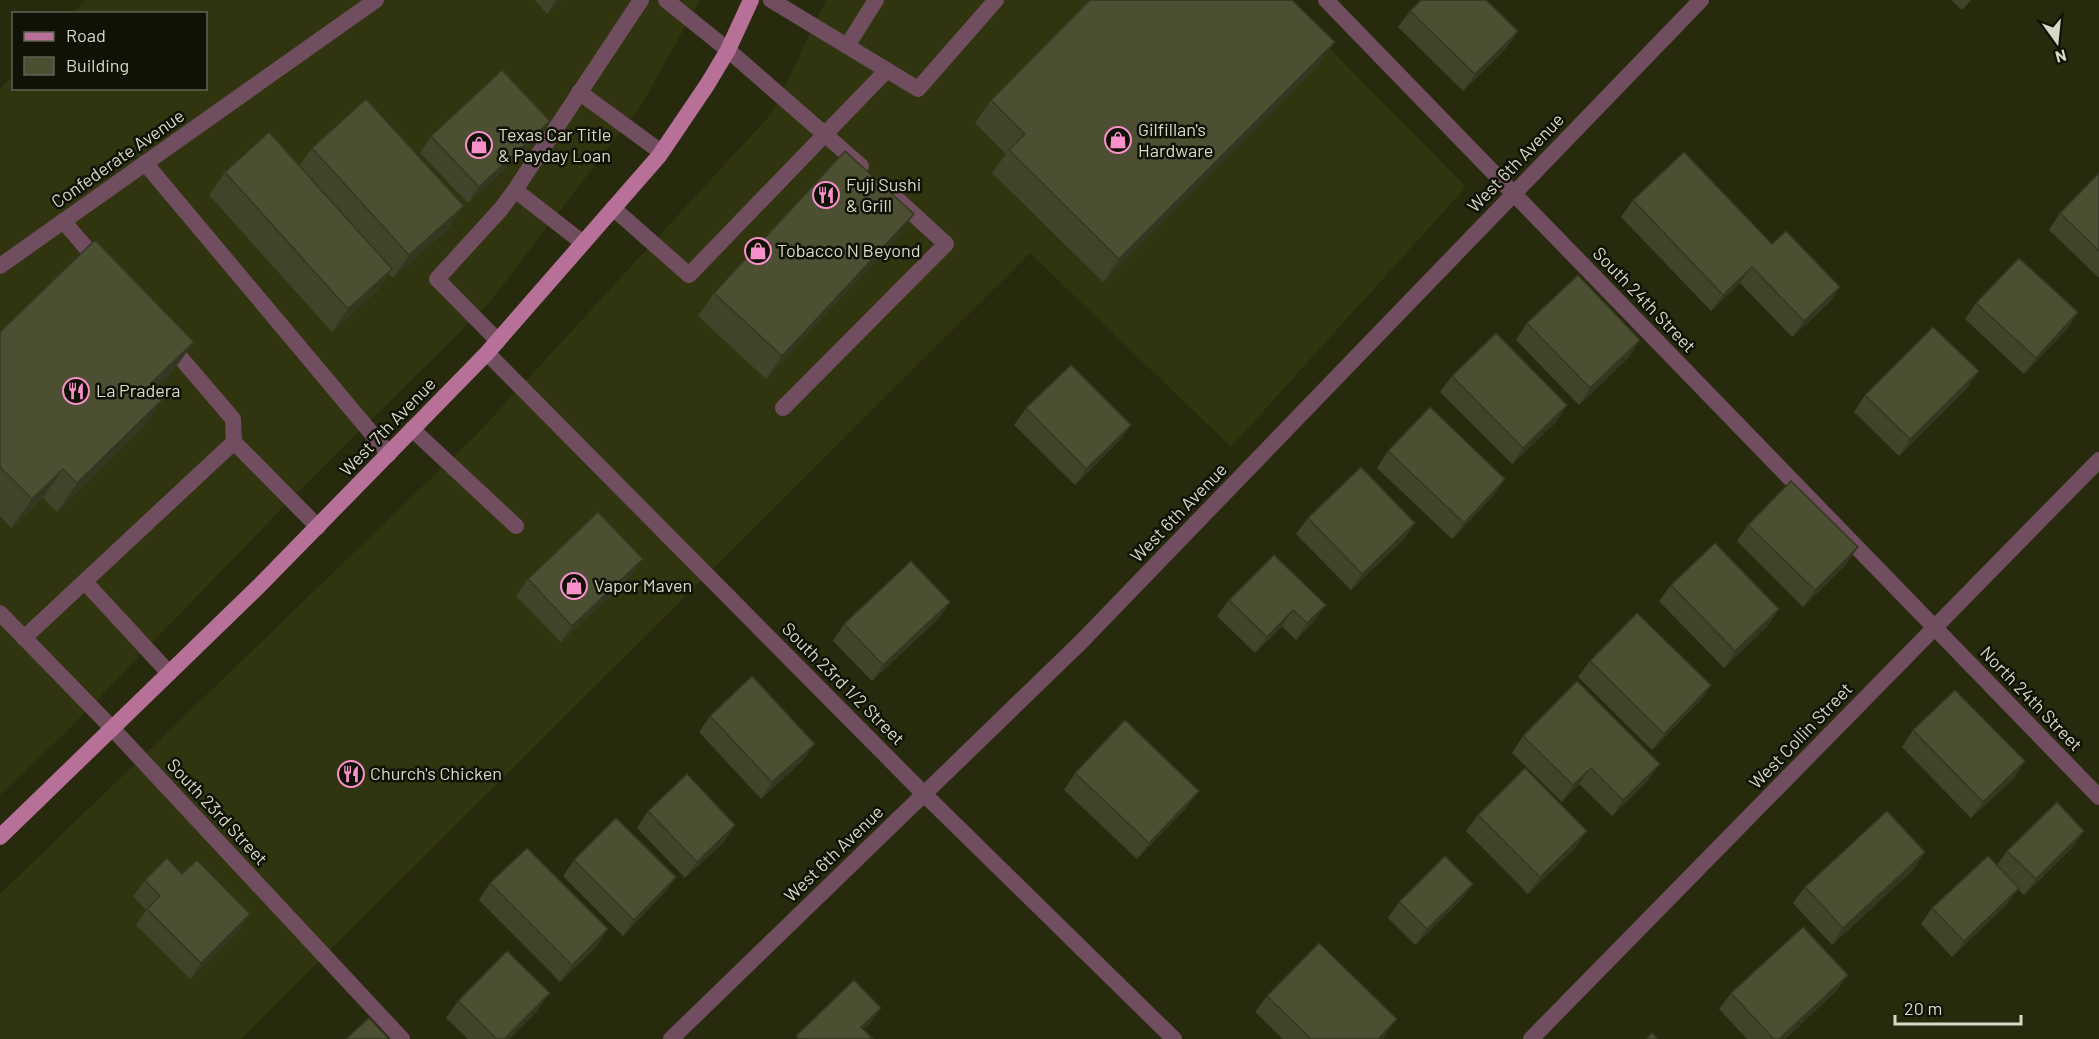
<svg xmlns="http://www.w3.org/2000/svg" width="2099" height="1039" font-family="Barlow,sans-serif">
  <rect width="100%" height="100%" fill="#282a0e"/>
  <g fill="#30340f">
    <polygon points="85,0 700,0 642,104 489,303 288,502 67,731 0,795 0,89 13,75 14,88 206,88 206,14 73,13"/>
    <polygon points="826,0 1282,0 1466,187 1231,447 1030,253 241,1039 0,1039 0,894 478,433 772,113"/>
  </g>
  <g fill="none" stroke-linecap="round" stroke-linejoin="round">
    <g stroke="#704e60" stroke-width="16">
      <polyline points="666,0 728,50 861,166"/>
      <polyline points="771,0 918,89 996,0"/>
      <polyline points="847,46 876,0"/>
      <polyline points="579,92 661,152"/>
      <polyline points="145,163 389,454"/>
      <polyline points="515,190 583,243"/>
      <polyline points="613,208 689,275 887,70"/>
      <polyline points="63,221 101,265"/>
      <polyline points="498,341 437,279 501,209 515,190 641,0"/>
      <polyline points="168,343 233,419 234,442"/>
      <polyline points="783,408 946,244 898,200"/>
      <polyline points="412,429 516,526"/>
      <polyline points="85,582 169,673"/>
      <polyline points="24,638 234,442 318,527"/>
    </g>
    <g stroke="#704e60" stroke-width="16">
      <polyline points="0,266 376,0"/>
      <polyline points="487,353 924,794 1174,1039"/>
      <polyline points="0,613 112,728 402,1039"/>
      <polyline points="671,1039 1081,642 1701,0"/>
      <polyline points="1531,1039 2099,460"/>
    </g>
    <polyline stroke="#704e60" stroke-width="16" points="1326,0 2099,797"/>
    <polyline stroke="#b77198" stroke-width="16" points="0,837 259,586 487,353 659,156 707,85 728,50 751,0"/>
  </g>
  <g fill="#41442b">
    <polygon points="535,0 562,0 547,14"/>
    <polygon points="1951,0 1971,0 1962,10"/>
    <polygon points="1410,11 1518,31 1506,48 1463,91 1398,27"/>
    <polygon points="1335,42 1318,65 1103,282 992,173 1006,154 975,123 991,100"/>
    <polygon points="431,136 538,138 468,203 420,153"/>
    <polygon points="312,148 448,229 393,278 389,274 376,292 332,332 209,195 225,172 299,166"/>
    <polygon points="2099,173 2099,278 2049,230 2060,213"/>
    <polygon points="1633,200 1772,244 1840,287 1829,303 1792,337 1740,283 1711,311 1621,217"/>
    <polygon points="897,237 766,379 698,316 714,293"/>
    <polygon points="1976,303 2078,312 2067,329 2024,374 1965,319"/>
    <polygon points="1527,323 1640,340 1629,357 1579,405 1516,340"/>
    <polygon points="0,332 173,371 156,388 145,426 57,512 43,498 11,528 0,516"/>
    <polygon points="1979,371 1967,388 1899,456 1854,412 1865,395"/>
    <polygon points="1452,376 1567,405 1556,422 1512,464 1440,392"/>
    <polygon points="1026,408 1131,425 1119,441 1075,485 1014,425"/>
    <polygon points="1388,451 1494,495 1452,539 1377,468"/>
    <polygon points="1308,518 1415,523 1404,539 1351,590 1296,534"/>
    <polygon points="1748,525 1858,547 1846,564 1803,607 1737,541"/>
    <polygon points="643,559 631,576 561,642 516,596 528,579"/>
    <polygon points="1671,585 1779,609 1767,626 1724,668 1659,601"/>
    <polygon points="1229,600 1326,605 1314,621 1296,640 1282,626 1255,653 1217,616"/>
    <polygon points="950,602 939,618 872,681 833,641 844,624"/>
    <polygon points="1590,661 1711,685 1700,701 1652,750 1578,677"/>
    <polygon points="710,716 803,760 761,799 699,732"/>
    <polygon points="1913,730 2014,778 1971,818 1902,747"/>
    <polygon points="1523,736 1660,764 1648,780 1612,816 1579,784 1562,802 1512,753"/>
    <polygon points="1075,773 1187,807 1137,859 1064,790"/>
    <polygon points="648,811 735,825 724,842 685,878 637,828"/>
    <polygon points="1478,815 1576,847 1528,894 1466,831"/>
    <polygon points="2073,847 2024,895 2018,889 2007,904 1952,957 1921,924 1932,908 1997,865 2007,851"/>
    <polygon points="574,860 676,877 664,893 623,936 563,876"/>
    <polygon points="1914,869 1832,945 1793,903 1805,887"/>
    <polygon points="182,874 250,914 239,930 190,979 136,925 146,910 133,896 145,880"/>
    <polygon points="490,883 597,946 560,982 479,900"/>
    <polygon points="1461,900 1415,945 1388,918 1399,902"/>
    <polygon points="1848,975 1836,991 1785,1039 1747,1039 1719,1009 1731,993"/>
    <polygon points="1267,996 1386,1035 1382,1039 1283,1039 1255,1012"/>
    <polygon points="458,1001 538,1010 509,1039 468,1039 446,1018"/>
  </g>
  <g fill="#353723">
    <polygon points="556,0 562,0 547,14"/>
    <polygon points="1518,31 1506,48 1463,91 1475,74"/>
    <polygon points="1335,42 1318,65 1103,282 1119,259"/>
    <polygon points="550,121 538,138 468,203 479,187"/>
    <polygon points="464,206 448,229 393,278 409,255"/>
    <polygon points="914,214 897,237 766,379 782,356"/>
    <polygon points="1752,267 1740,283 1711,311 1723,295"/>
    <polygon points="392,269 376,292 332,332 348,309"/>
    <polygon points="1840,287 1829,303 1792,337 1804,321"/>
    <polygon points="2078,312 2067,329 2024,374 2036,358"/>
    <polygon points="1640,340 1629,357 1579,405 1590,388"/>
    <polygon points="194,342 173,371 131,412 151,383"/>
    <polygon points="1979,371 1967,388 1899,456 1910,439"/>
    <polygon points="165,397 145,426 57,512 77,483"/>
    <polygon points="1567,405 1556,422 1512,464 1523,448"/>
    <polygon points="1131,425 1119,441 1075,485 1086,469"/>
    <polygon points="63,469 43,498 11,528 32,499"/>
    <polygon points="1505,479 1494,495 1452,539 1464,523"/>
    <polygon points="1415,523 1404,539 1351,590 1362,574"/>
    <polygon points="1858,547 1846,564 1803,607 1815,590"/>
    <polygon points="643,559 631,576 561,642 572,626"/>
    <polygon points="950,602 939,618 872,681 883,665"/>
    <polygon points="1326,605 1314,621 1296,640 1307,623"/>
    <polygon points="1779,609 1767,626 1724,668 1735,651"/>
    <polygon points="1293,610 1282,626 1255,653 1267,637"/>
    <polygon points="1711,685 1700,701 1652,750 1664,734"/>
    <polygon points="815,744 803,760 761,799 772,782"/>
    <polygon points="2025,761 2014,778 1971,818 1983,802"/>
    <polygon points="1660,764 1648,780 1612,816 1623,800"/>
    <polygon points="1591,768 1579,784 1562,802 1573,785"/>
    <polygon points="1199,791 1187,807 1137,859 1149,843"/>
    <polygon points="735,825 724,842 685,878 697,862"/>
    <polygon points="1587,831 1576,847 1528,894 1540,877"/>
    <polygon points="2084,831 2073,847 2024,895 2036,879"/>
    <polygon points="1925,852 1914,869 1832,945 1843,928"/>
    <polygon points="676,877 664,893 623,936 634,920"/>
    <polygon points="1473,884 1461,900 1415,945 1427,929"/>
    <polygon points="2019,888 2007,904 1952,957 1964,941"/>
    <polygon points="250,914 239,930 190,979 201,963"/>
    <polygon points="608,929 597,946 560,982 572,965"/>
    <polygon points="1848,975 1836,991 1785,1039 1779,1039"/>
    <polygon points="550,993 538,1010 509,1039 504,1039"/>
    <polygon points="881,1008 869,1025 854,1039 861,1027"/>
    <polygon points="1397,1019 1382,1039 1378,1039"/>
  </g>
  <g fill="#4c4f32" stroke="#353723" stroke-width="1.5">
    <polygon points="1090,0 1292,0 1335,42 1119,259 1009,150 1025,134 991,100"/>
    <polygon points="1421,0 1486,0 1518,31 1475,74 1410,11"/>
    <polygon points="502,70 550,121 479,187 431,136"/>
    <polygon points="366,99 464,206 409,255 312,148"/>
    <polygon points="269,132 392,269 348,309 225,172"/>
    <polygon points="845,151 914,214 782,356 714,293"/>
    <polygon points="1684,152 1772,244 1786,231 1840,287 1804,321 1752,267 1723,295 1633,200"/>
    <polygon points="2099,173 2099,251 2060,213"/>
    <polygon points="95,240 194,342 151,383 165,397 77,483 63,469 32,499 0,467 0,332"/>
    <polygon points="2019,258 2078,312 2036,358 1976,303"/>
    <polygon points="1578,275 1640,340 1590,388 1527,323"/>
    <polygon points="1933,327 1979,371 1910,439 1865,395"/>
    <polygon points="1496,333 1567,405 1523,448 1452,376"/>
    <polygon points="1071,365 1131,425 1086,469 1026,408"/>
    <polygon points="1430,407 1505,479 1464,523 1388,451"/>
    <polygon points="1361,467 1415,523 1362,574 1308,518"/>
    <polygon points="1791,481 1858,547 1815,590 1748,525"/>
    <polygon points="598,512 643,559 572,626 528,579"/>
    <polygon points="1715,543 1779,609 1735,651 1671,585"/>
    <polygon points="1274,555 1326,605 1307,623 1293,610 1267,637 1229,600"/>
    <polygon points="911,561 950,602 883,665 844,624"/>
    <polygon points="1637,613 1711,685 1664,734 1590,661"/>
    <polygon points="752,676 815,744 772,782 710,716"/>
    <polygon points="1577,681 1660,764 1623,800 1591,768 1573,785 1523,736"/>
    <polygon points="1955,690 2025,761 1983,802 1913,730"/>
    <polygon points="1125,720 1199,791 1149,843 1075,773"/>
    <polygon points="1525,768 1587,831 1540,877 1478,815"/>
    <polygon points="687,774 735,825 697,862 648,811"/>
    <polygon points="2057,802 2084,831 2036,879 2007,851"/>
    <polygon points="1887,811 1925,852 1843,928 1805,887"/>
    <polygon points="616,818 676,877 634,920 574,860"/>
    <polygon points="527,848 608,929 572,965 490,883"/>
    <polygon points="1445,856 1473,884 1427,929 1399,902"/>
    <polygon points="1988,856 2019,888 1964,941 1932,908"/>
    <polygon points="167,858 182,874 197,860 250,914 201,963 147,909 160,896 145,880"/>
    <polygon points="1803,927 1848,975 1779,1039 1774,1039 1731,993"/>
    <polygon points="1319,943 1397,1019 1378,1039 1311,1039 1267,996"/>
    <polygon points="507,951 550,993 504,1039 497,1039 458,1001"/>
    <polygon points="854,980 881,1008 861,1027 873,1039 799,1039 796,1036"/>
    <polygon points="369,1018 389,1039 346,1039"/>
    <polygon points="1652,1033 1658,1039 1646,1039"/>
  </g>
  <defs>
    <symbol id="shop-ring" viewBox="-11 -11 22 22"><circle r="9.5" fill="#111206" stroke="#f890cb" stroke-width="1.5"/><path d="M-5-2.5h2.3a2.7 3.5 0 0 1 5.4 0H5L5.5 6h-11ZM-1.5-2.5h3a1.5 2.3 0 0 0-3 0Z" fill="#f890cb"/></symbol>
    <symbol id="restaurant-ring" viewBox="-11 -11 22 22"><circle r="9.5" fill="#111206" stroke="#f890cb" stroke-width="1.5"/><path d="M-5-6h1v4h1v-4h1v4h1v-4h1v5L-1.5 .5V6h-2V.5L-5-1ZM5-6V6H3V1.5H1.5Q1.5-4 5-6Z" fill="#f890cb"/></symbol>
  </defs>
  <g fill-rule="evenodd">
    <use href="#shop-ring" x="1103" y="125" width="30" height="30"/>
    <use href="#shop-ring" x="464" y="130" width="30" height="30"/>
    <use href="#restaurant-ring" x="811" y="180" width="30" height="30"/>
    <use href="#shop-ring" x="743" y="236" width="30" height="30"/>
    <use href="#restaurant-ring" x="61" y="376" width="30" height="30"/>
    <use href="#shop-ring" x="559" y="571" width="30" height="30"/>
    <use href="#restaurant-ring" x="336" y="759" width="30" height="30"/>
  </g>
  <g text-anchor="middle" stroke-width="5" stroke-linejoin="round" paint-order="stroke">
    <g font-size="18" fill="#d7d9c8" stroke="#111206" text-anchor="start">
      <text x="1138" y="136">Gilfillan's<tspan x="1138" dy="21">Hardware</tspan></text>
      <text x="498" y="141">Texas Car Title<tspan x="498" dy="21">&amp; Payday Loan</tspan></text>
      <text x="846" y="191">Fuji Sushi<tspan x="846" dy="21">&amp; Grill</tspan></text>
      <text x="777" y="257">Tobacco N Beyond</text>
      <text x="96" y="397">La Pradera</text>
      <text x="594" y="592">Vapor Maven</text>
      <text x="370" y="780">Church's Chicken</text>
    </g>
    <g font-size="18" fill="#d7d9c8" stroke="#111206">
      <text transform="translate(118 159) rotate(-35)" y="6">Confederate Avenue</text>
      <text transform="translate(1516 163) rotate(-46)" y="6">West 6th Avenue</text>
      <text transform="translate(1644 300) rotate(46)" y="6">South 24th Street</text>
      <text transform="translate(388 427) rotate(-46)" y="6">West 7th Avenue</text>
      <text transform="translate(1179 513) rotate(-46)" y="6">West 6th Avenue</text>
      <text transform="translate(843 684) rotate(45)" y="6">South 23rd 1/2 Street</text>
      <text transform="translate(2031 699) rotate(46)" y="6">North 24th Street</text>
      <text transform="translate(1801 736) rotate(-46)" y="6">West Collin Street</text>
      <text transform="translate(217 812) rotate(47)" y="6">South 23rd Street</text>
      <text transform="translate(834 854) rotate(-44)" y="6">West 6th Avenue</text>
    </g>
  </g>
  <rect x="12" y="12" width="195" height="78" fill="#111206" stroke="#606254" stroke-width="1.5"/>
  <rect x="24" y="32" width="30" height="9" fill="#b77198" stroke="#606254" stroke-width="1.5"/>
  <text x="66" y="42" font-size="18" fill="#d7d9c8">Road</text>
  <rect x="24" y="57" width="30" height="18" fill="#4c4f32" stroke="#606254" stroke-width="1.5"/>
  <text x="66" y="72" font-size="18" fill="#d7d9c8">Building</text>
  <g transform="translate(2057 42) rotate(165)" stroke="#111206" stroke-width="4.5" paint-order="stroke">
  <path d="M0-4.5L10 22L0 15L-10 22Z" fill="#d7d9c8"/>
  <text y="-9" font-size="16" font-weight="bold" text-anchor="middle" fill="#d7d9c8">N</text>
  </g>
  <path d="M1895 1015v9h126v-9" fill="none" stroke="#d7d9c8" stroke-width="3"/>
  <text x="1904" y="1015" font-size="18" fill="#d7d9c8" stroke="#111206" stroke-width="4.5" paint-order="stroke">20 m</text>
</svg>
